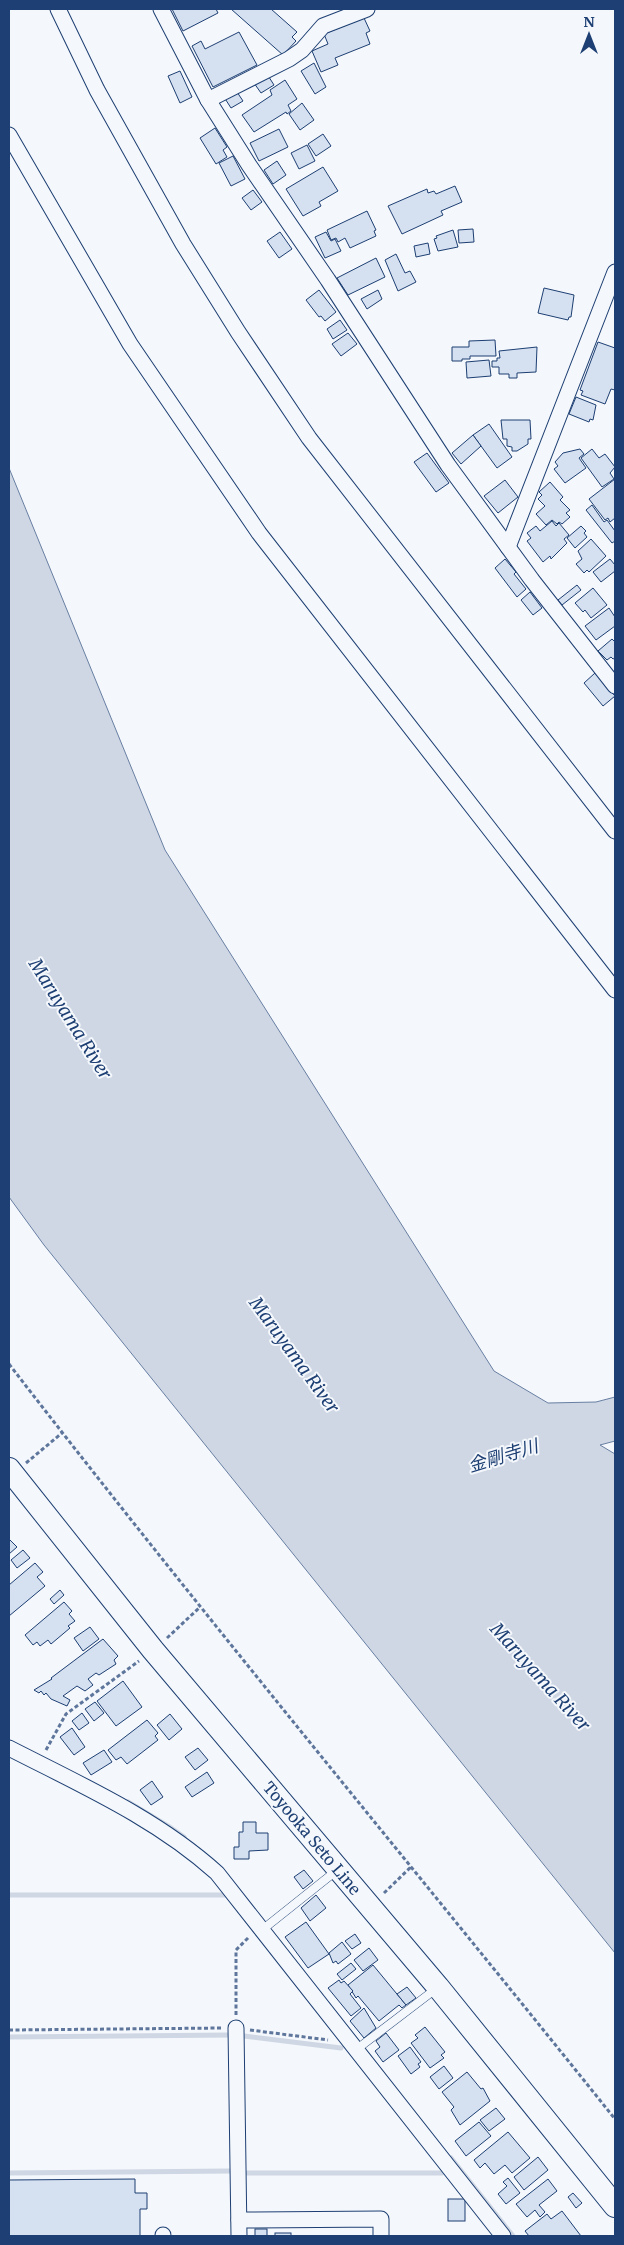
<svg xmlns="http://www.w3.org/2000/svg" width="624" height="2245" font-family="Merriweather,'Noto Sans JP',serif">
  <rect width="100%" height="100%" fill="#f4f7fb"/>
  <polygon fill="#cfd7e4" stroke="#687fa3" points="9,468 165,850 494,1371 548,1403 596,1402 615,1397 615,1441 600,1445 615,1454 615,1953 44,1245 9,1197"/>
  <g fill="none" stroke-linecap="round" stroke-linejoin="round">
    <g stroke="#cfd7e4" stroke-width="5">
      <polyline points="128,1802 171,1828 184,1837"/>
      <polyline points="9,1895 227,1895"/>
      <polyline points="244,2036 341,2048"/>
      <polyline points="9,2037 231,2035"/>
      <polyline points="451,2158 513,2236"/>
      <polyline points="9,2173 231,2171"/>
      <polyline points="247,2173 442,2173"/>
    </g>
  </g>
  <g fill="#d5e0f0" stroke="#1d3f73">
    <polygon points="172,9 216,9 218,13 183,31"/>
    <polygon points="231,9 271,9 297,32 292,37 296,41 283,55"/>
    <polygon points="364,18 370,31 366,33 370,44 335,58 338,65 321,72 312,51 328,44 324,34"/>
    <polygon points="239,32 257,65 213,87 192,46 201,41 205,49"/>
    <polygon points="314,63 326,87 315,94 301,71"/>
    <polygon points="180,71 192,97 180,103 168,76"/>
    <polygon points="267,74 274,85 261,93 254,83"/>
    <polygon points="285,80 297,99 288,105 291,111 287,114 286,112 254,132 242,115 272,95 270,90"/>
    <polygon points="237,92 243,101 231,108 224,97"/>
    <polygon points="302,103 314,120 300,130 289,114"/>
    <polygon points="215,128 227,147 223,150 227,157 216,164 200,138"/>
    <polygon points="279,129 288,147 259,161 250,143"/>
    <polygon points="323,134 331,146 316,156 308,144"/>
    <polygon points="307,145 315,161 299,169 291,153"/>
    <polygon points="233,156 245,179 231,186 219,163"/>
    <polygon points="277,161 286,175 273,184 264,170"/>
    <polygon points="323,167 338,191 319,202 321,206 303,216 286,189"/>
    <polygon points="455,186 462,202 441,211 443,215 402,234 388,206 427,189 428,193 434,191 436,194"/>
    <polygon points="253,190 262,202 251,210 242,198"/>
    <polygon points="367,211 376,230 374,231 376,236 350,248 345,238 338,242 336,238 331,240 327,230"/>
    <polygon points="473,229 474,242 459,243 458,230"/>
    <polygon points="453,230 458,247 438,251 434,239 437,238 436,236"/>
    <polygon points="280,232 292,249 279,258 267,241"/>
    <polygon points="326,232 331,241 335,239 341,251 325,258 315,237"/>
    <polygon points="428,243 430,254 416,257 414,246"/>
    <polygon points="396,254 405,273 410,271 416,282 398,291 385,260"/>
    <polygon points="376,258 385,277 348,295 337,278"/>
    <polygon points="544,288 574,295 571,317 569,317 568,320 538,313"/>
    <polygon points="319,290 336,312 325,321 321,316 319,317 306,300"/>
    <polygon points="378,290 382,299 367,309 361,299"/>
    <polygon points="340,320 347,330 333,339 327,329"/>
    <polygon points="348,333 357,344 341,356 332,344"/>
    <polygon points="495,340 496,356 470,356 470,359 462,359 462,361 452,361 452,347 469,347 469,341"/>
    <polygon points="598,342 615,348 615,390 611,389 605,404 581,395 583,391 580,390"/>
    <polygon points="537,347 536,372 517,373 517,378 509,378 509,374 499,374 499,367 492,367 492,361 497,361 497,358 500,358 499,351"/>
    <polygon points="489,360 491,376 467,378 466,362"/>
    <polygon points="576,397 596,405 593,420 590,419 589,422 569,414"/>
    <polygon points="501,420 530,420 531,439 528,439 528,444 517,451 512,451 512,447 507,446 507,439 503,439"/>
    <polygon points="489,424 512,457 497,468 473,435"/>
    <polygon points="473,435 481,446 461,464 452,453"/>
    <polygon points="580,449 584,454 579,458 586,468 565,483 554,469 558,466 555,462 563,453"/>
    <polygon points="592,449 599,458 605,454 615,467 610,473 614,479 602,487 581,458"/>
    <polygon points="427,453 449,483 436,492 414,462"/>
    <polygon points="615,479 615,518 610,522 608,518 605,520 589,499"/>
    <polygon points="505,480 518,497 498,513 484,496"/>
    <polygon points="550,482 563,497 560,500 570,510 566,513 570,517 562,524 559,522 557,524 552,520 546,525 536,514 545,506 538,499 542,495 539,492"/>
    <polygon points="592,505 604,522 607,520 615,531 615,541 612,543 586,510"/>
    <polygon points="552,521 556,526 559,523 569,535 564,539 567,543 551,559 550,556 543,562 527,541 531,538 527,533 536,526 540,531"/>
    <polygon points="581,526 586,531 584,533 587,537 575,548 567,538"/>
    <polygon points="591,539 606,556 589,572 587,570 584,573 576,564 582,559 578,551"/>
    <polygon points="505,559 516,572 514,574 526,589 517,597 495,568"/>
    <polygon points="610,559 615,565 615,571 601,582 593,572"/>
    <polygon points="577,585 581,590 562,605 558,600"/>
    <polygon points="593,588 607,605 591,618 585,610 583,612 575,603"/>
    <polygon points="530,592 542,608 533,615 521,600"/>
    <polygon points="609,608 615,617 615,626 596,640 585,626"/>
    <polygon points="612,639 615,642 615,658 613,659 611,657 607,660 598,651"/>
    <polygon points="595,673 615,696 603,706 584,683"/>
    <polygon points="9,1539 17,1547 9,1554"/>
    <polygon points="23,1550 30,1558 17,1568 11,1560"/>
    <polygon points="35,1563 43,1572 37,1577 45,1586 9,1616 9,1585"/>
    <polygon points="60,1590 64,1595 54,1604 50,1599"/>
    <polygon points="64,1602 72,1611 69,1614 75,1621 68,1626 70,1628 51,1644 48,1640 40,1646 37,1642 33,1645 25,1635"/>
    <polygon points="90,1627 99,1639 83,1651 74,1638"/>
    <polygon points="103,1639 118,1656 114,1660 116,1664 99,1675 96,1673 88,1679 93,1685 85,1691 77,1686 63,1696 70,1700 67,1706 51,1699 46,1693 44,1695 41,1691 39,1693 34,1690 52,1679 51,1678"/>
    <polygon points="123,1681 142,1707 116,1726 97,1701"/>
    <polygon points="95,1702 104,1713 94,1721 85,1709"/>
    <polygon points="82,1713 89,1723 79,1730 72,1721"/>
    <polygon points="170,1714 182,1729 169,1740 157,1725"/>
    <polygon points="147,1720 158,1733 155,1736 158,1740 127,1764 121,1757 116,1760 108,1750"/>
    <polygon points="72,1728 85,1747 74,1755 60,1737"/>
    <polygon points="198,1748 208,1760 195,1770 185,1757"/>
    <polygon points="104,1750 112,1762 91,1775 83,1763"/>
    <polygon points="207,1772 214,1783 192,1797 185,1787"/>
    <polygon points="152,1781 163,1797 151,1805 140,1790"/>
    <polygon points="243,1822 256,1822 256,1833 268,1833 268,1850 249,1851 249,1859 234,1859 234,1847 239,1847 239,1832 243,1832"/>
    <polygon points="304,1870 313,1881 303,1889 294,1877"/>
    <polygon points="316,1895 326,1908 310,1921 301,1908"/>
    <polygon points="306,1922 329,1954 308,1968 285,1937"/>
    <polygon points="355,1934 361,1943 352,1949 345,1941"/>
    <polygon points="342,1942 351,1954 338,1964 336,1961 333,1963 329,1953"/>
    <polygon points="369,1948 378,1960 363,1971 354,1960"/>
    <polygon points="351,1963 356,1969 342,1980 337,1974"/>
    <polygon points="373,1965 406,2005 402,2008 399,2005 379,2021 358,1996 356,1998 348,1985"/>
    <polygon points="339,1980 341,1983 344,1981 353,1991 350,1994 361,2008 351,2016 328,1988"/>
    <polygon points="407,1987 416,1998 406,2005 397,1994"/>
    <polygon points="364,2008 376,2028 364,2038 350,2021"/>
    <polygon points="425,2027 445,2052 441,2055 444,2058 430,2068 411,2043 418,2038 415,2035"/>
    <polygon points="386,2033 399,2050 383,2062 375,2051 380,2047 376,2041"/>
    <polygon points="410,2047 421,2062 418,2064 420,2067 411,2074 398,2056"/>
    <polygon points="444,2066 453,2078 439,2089 430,2077"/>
    <polygon points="467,2072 481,2089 483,2088 490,2101 460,2125 451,2110 454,2107 442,2092"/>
    <polygon points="496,2108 505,2119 489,2131 480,2120"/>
    <polygon points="479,2122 491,2136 466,2156 455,2141"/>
    <polygon points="508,2132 530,2158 512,2173 505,2165 494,2174 485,2163 480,2168 474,2160"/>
    <polygon points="538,2157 548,2170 524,2190 514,2177"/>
    <polygon points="508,2178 520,2193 506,2204 498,2194 507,2186 503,2182"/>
    <polygon points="135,2179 135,2193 147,2193 147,2209 140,2209 140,2236 9,2236 9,2180"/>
    <polygon points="548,2179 557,2191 539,2205 545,2212 540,2217 535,2210 527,2217 516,2204"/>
    <polygon points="573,2193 582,2203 576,2208 568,2197"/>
    <rect x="448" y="2199" width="17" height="22"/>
    <polygon points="562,2211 581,2236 529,2236 525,2231 547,2214 551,2219"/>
    <rect x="255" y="2229" width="12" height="7"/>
    <rect x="275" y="2233" width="16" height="3"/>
  </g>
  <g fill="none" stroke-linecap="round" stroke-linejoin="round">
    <defs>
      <g id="service">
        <polyline points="262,1930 336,1871"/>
        <polyline points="357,2049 437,1988"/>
      </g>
      <g id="minor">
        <polyline points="58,9 97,90 183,244 238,332 309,438 615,831"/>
        <polyline points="161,9 208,100 249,165 328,280 448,465 532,580 615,686"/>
        <polyline points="208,100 289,59 302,50 323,26 367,9"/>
        <polyline points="9,135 130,344 259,533 615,990"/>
        <polyline points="508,547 615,272"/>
        <path d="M9,1748C81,1785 156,1818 217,1873L503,2236"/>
        <polyline points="236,2028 239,2236"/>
        <polyline points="239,2220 381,2219 381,2236"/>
        <polyline points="163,2235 163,2236"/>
      </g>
      <polyline id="primary" points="9,1469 153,1650 438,1987 615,2206"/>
    </defs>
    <use href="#service" stroke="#1d3f73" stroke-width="9"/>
    <use href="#minor" stroke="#1d3f73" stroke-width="17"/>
    <use href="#primary" stroke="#1d3f73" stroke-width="24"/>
    <g stroke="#5e769c" stroke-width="3" stroke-dasharray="4 2.5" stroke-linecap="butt">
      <path d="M9,1364C206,1619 413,1867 615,2119"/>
      <polyline points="26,1463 62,1433"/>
      <polyline points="167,1638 199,1608"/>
      <polyline points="46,1750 66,1714 139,1661"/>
      <polyline points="384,1893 412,1866"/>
      <polyline points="236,2015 236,1950 249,1937"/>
      <polyline points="9,2030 222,2028"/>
      <polyline points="250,2030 328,2040"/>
    </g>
    <use href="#service" stroke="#f4f7fb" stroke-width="8"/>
    <use href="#minor" stroke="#f4f7fb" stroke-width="15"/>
    <use href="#primary" stroke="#f4f7fb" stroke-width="22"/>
  </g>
  <g text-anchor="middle" stroke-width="4" stroke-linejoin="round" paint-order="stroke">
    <g font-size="16" fill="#1d3f73" stroke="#f4f7fb">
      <text transform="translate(312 1838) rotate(50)" y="6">Toyooka Seto Line</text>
    </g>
    <g font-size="18" font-style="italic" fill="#1d3f73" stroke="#f4f7fb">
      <text transform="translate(70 1019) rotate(58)" y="6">Maruyama River</text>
      <text transform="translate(294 1355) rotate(54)" y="6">Maruyama River</text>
      <text transform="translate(503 1456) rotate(-17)" y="6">金剛寺川</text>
      <text transform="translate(540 1677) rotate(48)" y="6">Maruyama River</text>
    </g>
  </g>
  <rect width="624" height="2245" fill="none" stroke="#1d3f73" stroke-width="20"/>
  <g transform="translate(589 35)" stroke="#f4f7fb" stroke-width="4" paint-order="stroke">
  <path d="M0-4L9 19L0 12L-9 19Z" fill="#1d3f73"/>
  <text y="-8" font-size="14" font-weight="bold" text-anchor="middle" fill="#1d3f73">N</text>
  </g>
</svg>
